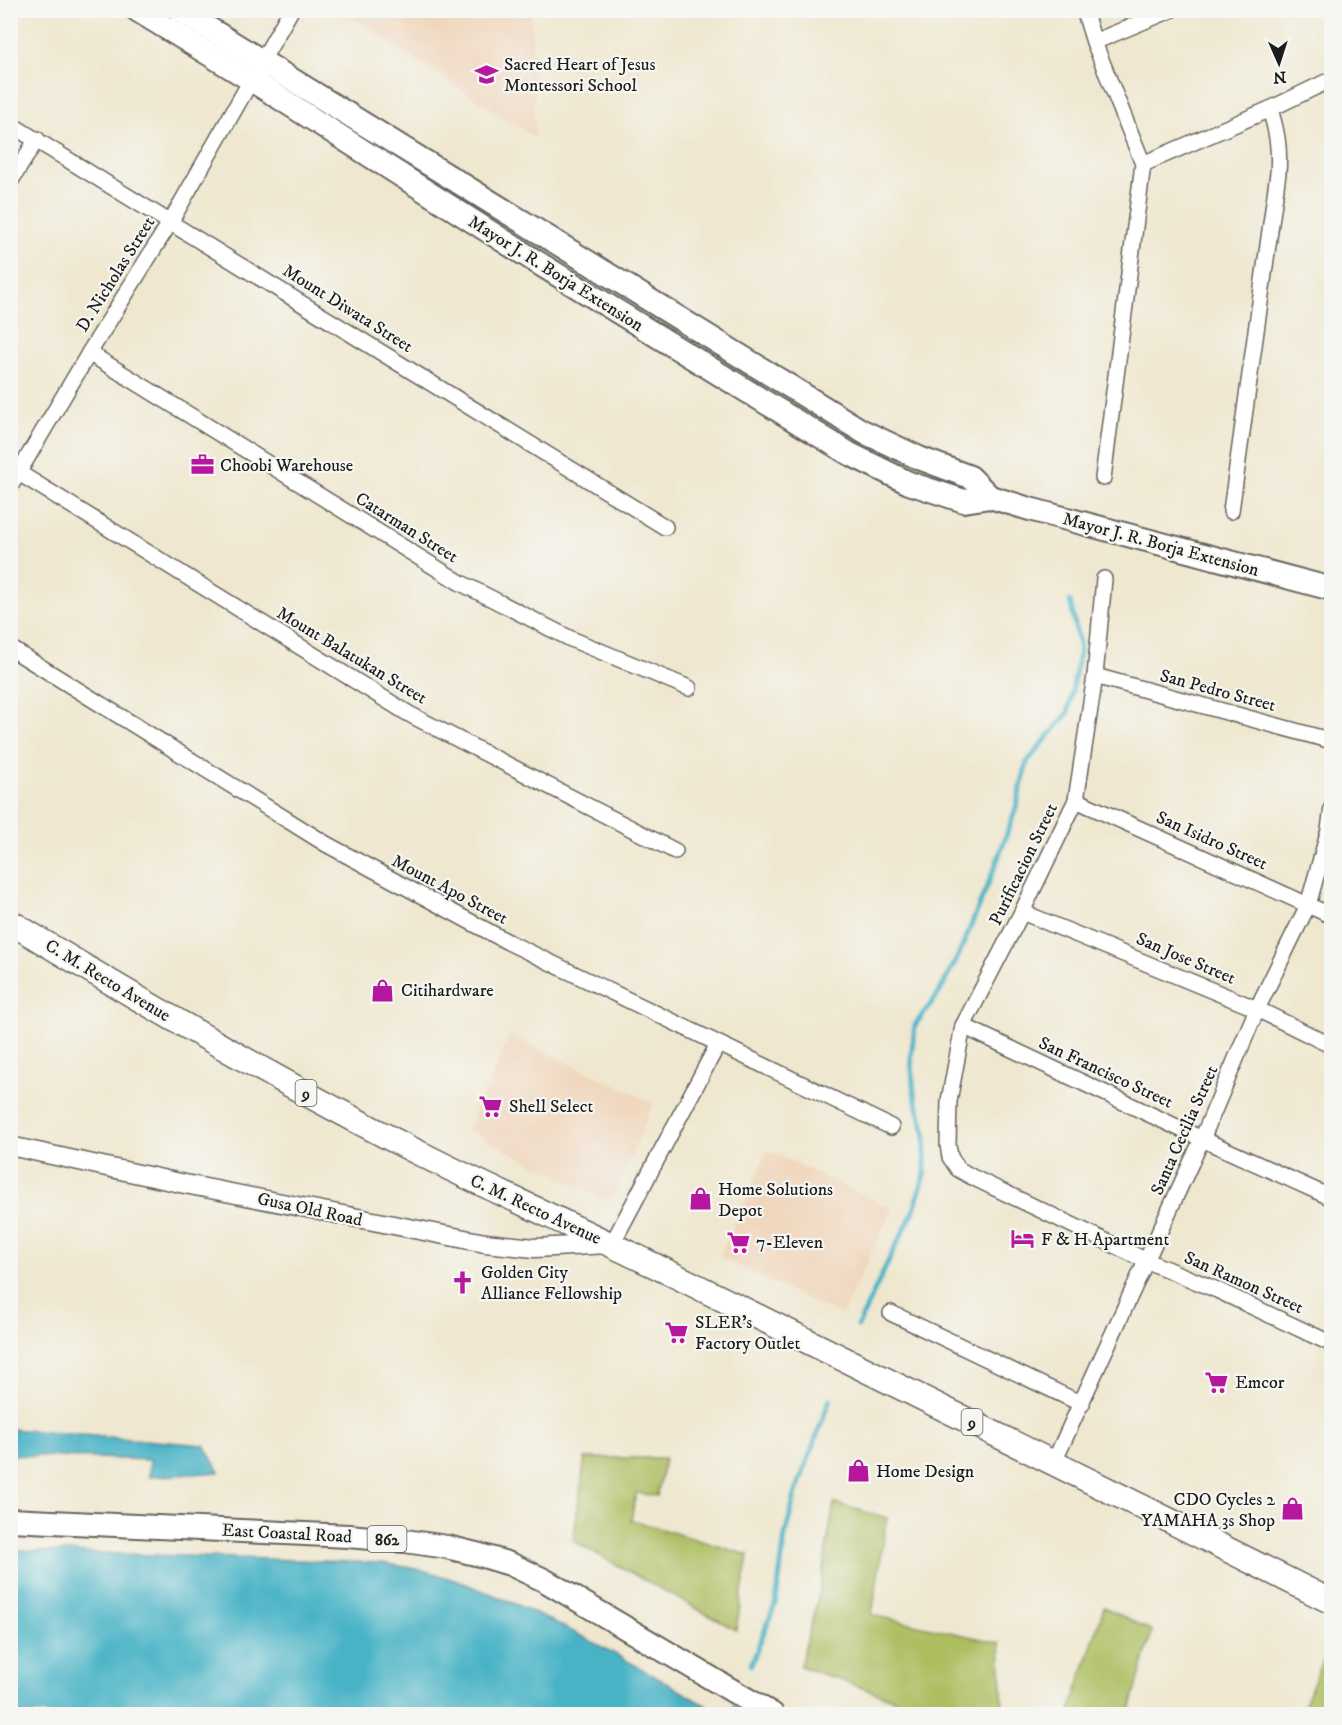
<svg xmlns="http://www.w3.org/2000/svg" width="1342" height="1725" font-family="'IM FELL DW Pica',serif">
  <rect width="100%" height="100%" fill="#f6f6f2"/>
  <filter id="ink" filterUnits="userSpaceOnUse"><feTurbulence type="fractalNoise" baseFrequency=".0167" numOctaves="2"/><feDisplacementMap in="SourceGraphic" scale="12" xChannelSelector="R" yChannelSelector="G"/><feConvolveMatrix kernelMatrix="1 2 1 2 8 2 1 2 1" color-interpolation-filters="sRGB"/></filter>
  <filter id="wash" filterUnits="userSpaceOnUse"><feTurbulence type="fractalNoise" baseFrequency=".008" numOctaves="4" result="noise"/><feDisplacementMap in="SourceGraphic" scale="24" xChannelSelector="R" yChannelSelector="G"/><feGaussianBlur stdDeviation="1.35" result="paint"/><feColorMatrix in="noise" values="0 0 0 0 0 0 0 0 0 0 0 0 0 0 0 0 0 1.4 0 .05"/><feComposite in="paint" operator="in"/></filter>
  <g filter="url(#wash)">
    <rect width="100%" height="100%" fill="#efe7cf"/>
    <g fill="#f0d6bc">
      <polygon points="342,11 532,11 535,138"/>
      <polygon points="510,1035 654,1103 610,1203 467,1130"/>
      <polygon points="768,1150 892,1209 842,1316 719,1257"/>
    </g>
    <g fill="#adbe61" stroke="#646d3e" stroke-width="1.5">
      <polygon points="585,1458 665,1458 657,1496 636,1493 631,1520 748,1555 736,1630 573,1541"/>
      <polygon points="834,1503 887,1518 872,1615 1000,1643 1003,1714 936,1714 800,1666 819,1594"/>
      <polygon points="1104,1607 1152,1631 1129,1714 1069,1714"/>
      <polygon points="1328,1651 1331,1653 1331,1714 1299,1714"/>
    </g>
    <g fill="#48b3c6" stroke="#326871" stroke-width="1.5">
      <polygon points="11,1429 204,1445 219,1472 149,1477 150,1460 11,1455"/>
      <path d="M11,1550L383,1563C399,1566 417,1568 433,1573C536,1605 628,1661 721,1714H11Z"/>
    </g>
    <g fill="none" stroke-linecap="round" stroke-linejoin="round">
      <g stroke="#48b3c6" stroke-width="5">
        <polyline points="858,1326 894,1249 913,1213 925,1173 925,1132 914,1093 911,1056 915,1025 939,993 960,952 995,867 1016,808 1027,762 1068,713 1080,649 1070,601"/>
        <polyline points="751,1665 776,1602 785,1536 795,1495 830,1399"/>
        <polyline points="729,1714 736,1705"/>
      </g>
    </g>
  </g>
  <g filter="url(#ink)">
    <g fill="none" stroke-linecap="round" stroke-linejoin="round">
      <defs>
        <g id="minor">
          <polyline points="1084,10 1094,42 1143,164 1103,478"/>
          <polyline points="1094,42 1171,10"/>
          <polyline points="10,124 665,527"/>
          <polyline points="1143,164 1270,109 1332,79"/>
          <polyline points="10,182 37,139"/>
          <polyline points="89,353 459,582 571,639 689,688"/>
          <polyline points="19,473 409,714 675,851"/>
          <polyline points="10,487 89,353 171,221 291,10"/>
          <path d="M1231,511L1278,173C1280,149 1277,132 1270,109"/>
          <polyline points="1104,579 1095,676 1076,800 1022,912 963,1026 949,1101 948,1145 950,1157 958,1169 972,1177 1147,1261 1217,1290 1332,1344"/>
          <polyline points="10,648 326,844 508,942 891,1127"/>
          <polyline points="1095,676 1332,741"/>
          <polyline points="1076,800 1332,916"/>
          <polyline points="1022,912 1257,1009 1332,1046"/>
          <polyline points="963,1026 1202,1139 1332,1198"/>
          <polyline points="612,1244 718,1044"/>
          <polyline points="891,1313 1082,1404"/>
          <polyline points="1054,1462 1202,1139 1257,1009 1308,905 1329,830 1332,807"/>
        </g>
        <polyline id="tertiary" points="10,1146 185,1184 485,1243 535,1248 608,1244"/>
        <g id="primary">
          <polyline points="137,10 253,81 540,264 848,453 909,483 964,501 990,497"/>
          <polyline points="179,10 862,431 919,458 970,477 990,497 1033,510 1332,589"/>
          <polyline points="10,1520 348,1536 405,1541 447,1547 480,1555 510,1564 544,1580 772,1714"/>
        </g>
        <path id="trunk" d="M10,922C142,1002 276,1080 413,1150C500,1194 589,1233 676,1276C895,1384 1114,1492 1332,1602"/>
      </defs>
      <use href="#minor" stroke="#66635b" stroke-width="18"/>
      <use href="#tertiary" stroke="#66635b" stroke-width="21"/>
      <use href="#primary" stroke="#66635b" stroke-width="26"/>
      <use href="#trunk" stroke="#66635b" stroke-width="27"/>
      <use href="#minor" stroke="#fff" stroke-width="15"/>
      <use href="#tertiary" stroke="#fff" stroke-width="18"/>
      <use href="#primary" stroke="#fff" stroke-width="22"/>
      <use href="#trunk" stroke="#fff" stroke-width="24"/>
    </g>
  </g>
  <defs>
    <symbol id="school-bare" viewBox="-9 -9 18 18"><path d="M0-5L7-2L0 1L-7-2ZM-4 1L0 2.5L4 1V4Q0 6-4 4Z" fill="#b5179e" stroke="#f6f6f2" stroke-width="2.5" paint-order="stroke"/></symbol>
    <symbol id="office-bare" viewBox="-9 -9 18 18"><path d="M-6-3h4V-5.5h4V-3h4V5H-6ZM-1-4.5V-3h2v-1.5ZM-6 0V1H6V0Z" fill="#b5179e" stroke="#f6f6f2" stroke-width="2.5" paint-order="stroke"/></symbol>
    <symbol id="shop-bare" viewBox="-9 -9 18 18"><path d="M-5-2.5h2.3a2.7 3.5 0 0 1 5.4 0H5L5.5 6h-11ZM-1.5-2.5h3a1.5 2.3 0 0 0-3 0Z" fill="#b5179e" stroke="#f6f6f2" stroke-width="2.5" paint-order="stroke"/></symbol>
    <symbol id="supermarket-bare" viewBox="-9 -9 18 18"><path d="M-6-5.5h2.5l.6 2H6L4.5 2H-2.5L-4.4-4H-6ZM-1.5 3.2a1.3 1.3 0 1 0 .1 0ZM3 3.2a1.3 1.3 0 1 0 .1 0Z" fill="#b5179e" stroke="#f6f6f2" stroke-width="2.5" paint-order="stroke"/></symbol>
    <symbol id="hotel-bare" viewBox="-9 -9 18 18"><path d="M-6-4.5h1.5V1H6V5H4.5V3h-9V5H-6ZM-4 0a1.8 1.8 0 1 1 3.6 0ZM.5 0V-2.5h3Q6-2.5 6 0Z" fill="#b5179e" stroke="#f6f6f2" stroke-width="2.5" paint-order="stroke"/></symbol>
    <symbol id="church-bare" viewBox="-9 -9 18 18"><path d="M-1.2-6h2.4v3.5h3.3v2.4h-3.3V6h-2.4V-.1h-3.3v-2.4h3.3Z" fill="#b5179e" stroke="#f6f6f2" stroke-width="2.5" paint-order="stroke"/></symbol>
  </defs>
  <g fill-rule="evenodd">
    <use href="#school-bare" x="470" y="58" width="33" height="33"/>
    <use href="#office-bare" x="186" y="448" width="33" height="33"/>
    <use href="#shop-bare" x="366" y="974" width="33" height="33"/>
    <use href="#supermarket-bare" x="474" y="1090" width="33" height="33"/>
    <use href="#shop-bare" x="684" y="1182" width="33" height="33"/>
    <use href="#hotel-bare" x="1006" y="1222" width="33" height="33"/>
    <use href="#supermarket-bare" x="722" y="1226" width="33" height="33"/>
    <use href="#church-bare" x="446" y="1266" width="33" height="33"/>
    <use href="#supermarket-bare" x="660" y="1316" width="33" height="33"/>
    <use href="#supermarket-bare" x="1200" y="1366" width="33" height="33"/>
    <use href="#shop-bare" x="842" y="1454" width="33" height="33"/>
    <use href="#shop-bare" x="1276" y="1492" width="33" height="33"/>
  </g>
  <g text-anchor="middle" stroke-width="4.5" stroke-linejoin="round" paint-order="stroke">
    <g fill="#f6f6f2" stroke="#5d5d5c" stroke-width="1.5">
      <rect x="295.5" y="1080" width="21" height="26" rx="4.5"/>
      <rect x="961.5" y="1409" width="21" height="26" rx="4.5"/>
      <rect x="367.5" y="1526" width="39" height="26" rx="4.5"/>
    </g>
    <g font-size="16" font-weight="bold" fill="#1c1c1c">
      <text x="306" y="1099">9</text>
      <text x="972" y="1428">9</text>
      <text x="387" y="1545">862</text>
    </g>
    <g font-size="18" fill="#1c1c1c" stroke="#f6f6f2" text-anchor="start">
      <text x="504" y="70">Sacred Heart of Jesus<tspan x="504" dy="21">Montessori School</tspan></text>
      <text x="220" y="471">Choobi Warehouse</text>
      <text x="401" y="996">Citihardware</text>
      <text x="509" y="1112">Shell Select</text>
      <text x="718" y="1195">Home Solutions<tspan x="718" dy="21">Depot</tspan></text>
      <text x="1041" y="1245">F &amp; H Apartment</text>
      <text x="756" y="1248">7-Eleven</text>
      <text x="481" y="1278">Golden City<tspan x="481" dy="21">Alliance Fellowship</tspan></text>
      <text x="695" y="1328">SLER’s<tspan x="695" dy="21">Factory Outlet</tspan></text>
      <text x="1235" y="1388">Emcor</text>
      <text x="876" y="1477">Home Design</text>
      <text x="1275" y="1505" text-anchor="end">CDO Cycles 2<tspan x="1275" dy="21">YAMAHA 3s Shop</tspan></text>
    </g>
    <g font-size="18" fill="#1c1c1c" stroke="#f6f6f2">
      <text transform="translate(556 273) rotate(32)" y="6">Mayor J. R. Borja Extension</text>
      <text transform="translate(115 274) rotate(-58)" y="6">D. Nicholas Street</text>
      <text transform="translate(348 308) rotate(32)" y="6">Mount Diwata Street</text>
      <text transform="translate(407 527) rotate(32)" y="6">Catarman Street</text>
      <text transform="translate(1161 544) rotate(15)" y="6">Mayor J. R. Borja Extension</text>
      <text transform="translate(352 655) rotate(31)" y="6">Mount Balatukan Street</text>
      <text transform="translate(1218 690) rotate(15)" y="6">San Pedro Street</text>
      <text transform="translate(1212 840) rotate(24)" y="6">San Isidro Street</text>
      <text transform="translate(1023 864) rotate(-64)" y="6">Purificacion Street</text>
      <text transform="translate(450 889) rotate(28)" y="6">Mount Apo Street</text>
      <text transform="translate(1186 958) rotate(23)" y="6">San Jose Street</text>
      <text transform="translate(108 980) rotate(31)" y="6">C. M. Recto Avenue</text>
      <text transform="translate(1106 1072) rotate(25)" y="6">San Francisco Street</text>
      <text transform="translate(1184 1130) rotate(-66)" y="6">Santa Cecilia Street</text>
      <text transform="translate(310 1209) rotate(12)" y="6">Gusa Old Road</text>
      <text transform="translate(536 1209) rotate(25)" y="6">C. M. Recto Avenue</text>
      <text transform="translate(1244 1282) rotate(24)" y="6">San Ramon Street</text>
      <text transform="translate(287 1533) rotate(3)" y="6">East Coastal Road</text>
    </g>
  </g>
  <rect width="1342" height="1725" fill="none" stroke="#f6f6f2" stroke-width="36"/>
  <g transform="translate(1279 63) rotate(177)" stroke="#f6f6f2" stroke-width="4.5" paint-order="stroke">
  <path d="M0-4.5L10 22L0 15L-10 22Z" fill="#1c1c1c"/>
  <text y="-9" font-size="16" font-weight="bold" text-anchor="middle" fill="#1c1c1c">N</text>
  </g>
</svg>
